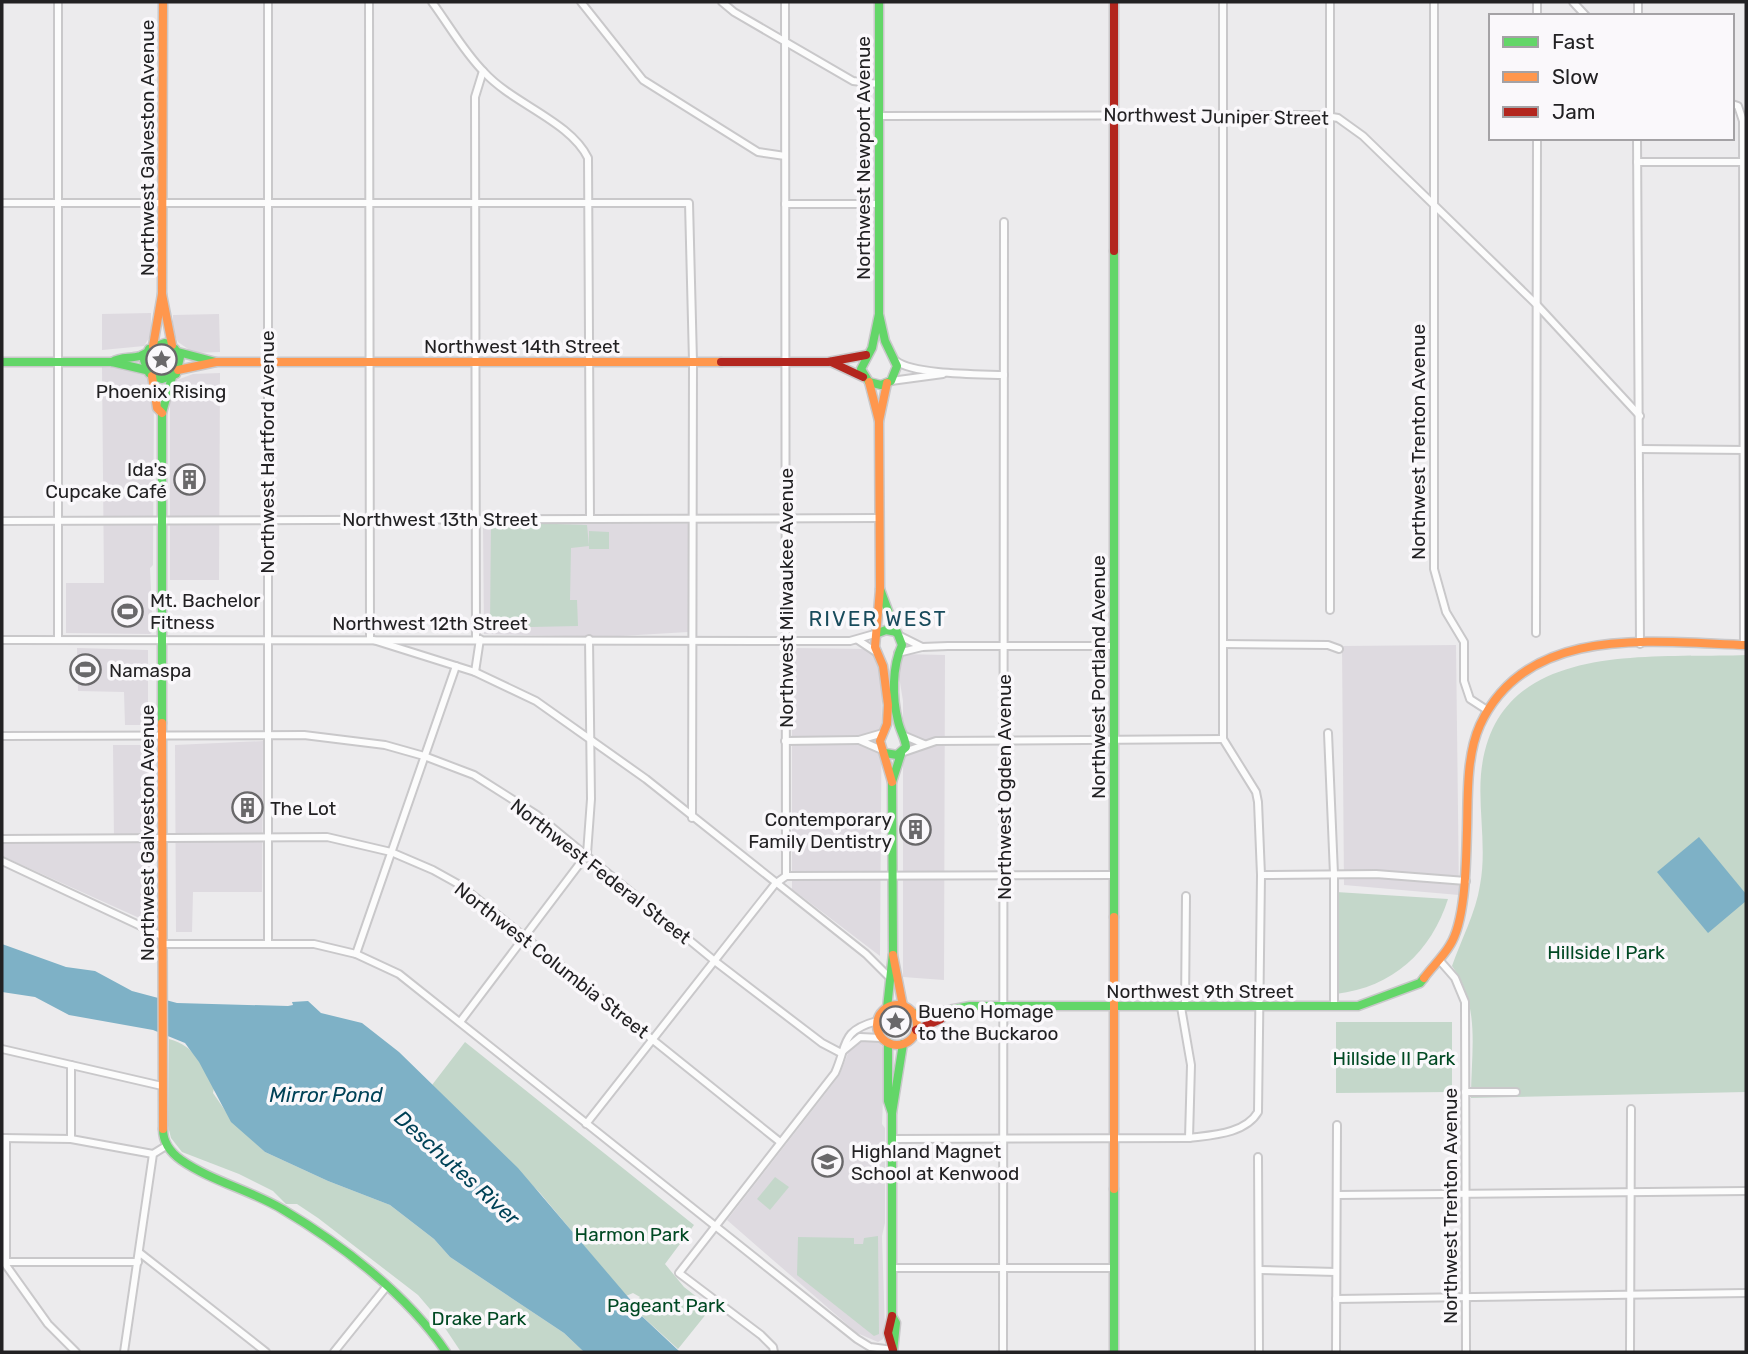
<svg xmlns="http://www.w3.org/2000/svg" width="1748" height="1354" font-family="Rubik,sans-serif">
  <rect width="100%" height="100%" fill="#ecebed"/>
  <g fill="#dedae0">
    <polygon points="151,313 151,335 144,346 102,350 102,314"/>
    <polygon points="219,314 220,352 194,353 178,342 173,331 173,315"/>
    <polygon points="102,367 137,370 149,378 154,389 153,565 150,568 153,632 150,634 66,633 66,583 104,583"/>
    <polygon points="220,373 219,580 170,580 170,387 177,380 193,374"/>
    <polygon points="483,524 688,524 688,632 604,637 484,634"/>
    <polygon points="1456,645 1459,895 1344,885 1342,646"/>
    <polygon points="77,648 148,650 148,725 125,725 124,692 78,691"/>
    <polygon points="792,648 869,649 876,656 882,672 880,956 792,889"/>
    <polygon points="902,654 945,655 944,980 903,977 903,701 897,664"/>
    <polygon points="263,741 262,892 193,892 192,932 176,932 175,745"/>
    <polygon points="113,745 149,745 148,845 151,845 155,914 146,921 2,856 3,843 114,843"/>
    <polygon points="861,1039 878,1040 885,1051 882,1124 885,1128 885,1223 882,1236 885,1330 883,1339 878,1342 857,1333 727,1220 839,1076 850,1048"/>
  </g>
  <g fill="#c4d7ca">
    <polygon points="491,522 587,525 589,546 589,531 609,532 609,549 589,549 589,546 571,548 570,600 577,600 578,626 490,628"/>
    <path d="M1746,655V1092L1471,1098C1471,1050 1481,1006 1452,966C1461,940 1476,912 1480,885C1487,849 1478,810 1481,774C1494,638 1649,659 1746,655Z"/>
    <path d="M1336,892L1448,899C1431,952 1393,987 1336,994Z"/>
    <polygon points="1336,1022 1452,1022 1452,1092 1336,1093"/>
    <path d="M169,1039C196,1046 201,1065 214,1088L213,1093L233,1122L265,1152L328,1181L390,1205L434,1239L450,1257L564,1333L584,1352H461L441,1322L418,1295L318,1218L297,1204H286L273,1191L239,1174L182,1152L171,1138L168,1126Z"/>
    <polygon points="465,1042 694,1225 665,1264 684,1287 711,1308 678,1349 631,1306 640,1297 633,1293 626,1296 540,1193 432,1085"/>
    <polygon points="775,1177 789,1187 770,1210 757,1199"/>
    <polygon points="878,1236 879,1334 874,1336 797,1275 798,1237 854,1238 854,1244 863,1244 864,1238"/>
  </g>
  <g fill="#7eb1c6">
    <polygon points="1699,837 1746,894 1746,901 1708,933 1657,872"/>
    <polygon points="2,944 66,967 95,971 132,991 177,1003 288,1006 293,1005 292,1002 308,1001 321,1013 362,1023 399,1052 518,1168 634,1304 631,1306 680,1352 584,1352 564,1333 450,1257 434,1239 390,1205 328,1181 265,1152 231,1122 199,1062 185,1043 153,1030 69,1015 35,997 2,992"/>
  </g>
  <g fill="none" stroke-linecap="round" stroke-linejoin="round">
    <defs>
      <g id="street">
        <polyline points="58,2 58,640"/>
        <polyline points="369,2 370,639 475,672 536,701 646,779 866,954 890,978"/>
        <path d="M432,2C449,25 464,52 484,72C513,104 570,121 588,158L590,519"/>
        <polyline points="581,2 643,80 758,152 785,156"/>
        <polyline points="722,2 734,12 853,81 879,84"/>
        <polyline points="1330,2 1330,610"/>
        <polyline points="1434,2 1434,569 1446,612 1464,642 1464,681 1470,699 1487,710"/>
        <polyline points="1537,2 1537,16"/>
        <polyline points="1573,2 1586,16"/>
        <polyline points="1638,16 1638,2"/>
        <polyline points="1732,104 1738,106 1743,121 1744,645"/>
        <polyline points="879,116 1320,115 1338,118 1363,136 1537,305 1640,416"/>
        <polyline points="1637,138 1640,644"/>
        <polyline points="1637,162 1746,162"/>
        <polyline points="2,203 689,203 693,361 692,818"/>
        <polyline points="785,204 879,204"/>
        <path d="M896,361C915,375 978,374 1004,375"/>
        <polyline points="891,381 943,374"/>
        <polyline points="1640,449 1746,450"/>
        <polyline points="2,521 879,518"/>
        <polyline points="1536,633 1537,138"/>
        <polyline points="900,636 922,647"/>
        <polyline points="476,639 475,97 483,71"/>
        <polyline points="2,640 850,641 878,633"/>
        <polyline points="858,640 876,652"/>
        <polyline points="1223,644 1328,645 1339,649"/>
        <polyline points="898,653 922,647 948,646 1114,646"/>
        <polyline points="475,672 480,639"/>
        <polyline points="1328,733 1334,874 1334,1006"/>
        <polyline points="2,736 304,735 385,745 424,756 474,775 537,815 716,962 822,1043 841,1053"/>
        <polyline points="905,736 924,744"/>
        <polyline points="785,741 859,740"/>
        <polyline points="882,750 859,740 883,733"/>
        <polyline points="904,752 936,741 1223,739"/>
        <polyline points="2,839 327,837 391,852 433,870 460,885 780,1142"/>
        <polyline points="2,861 162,936"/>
        <polyline points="1261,875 1376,874 1466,881"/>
        <polyline points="786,876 1114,875"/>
        <polyline points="162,944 314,944 356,954 399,974 857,1339 870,1347 893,1350"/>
        <polyline points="268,944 268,2"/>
        <polyline points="356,954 456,666"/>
        <polyline points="1441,962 1455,978 1465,1002 1466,1352"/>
        <polyline points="1181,1007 1191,1065 1189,1138"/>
        <polyline points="1185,1007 1186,896"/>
        <polyline points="460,1022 587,854 591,799 589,639"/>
        <polyline points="2,1049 162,1086"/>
        <polyline points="843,1051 860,1037 881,1038"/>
        <polyline points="71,1065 71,1139"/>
        <polyline points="1465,1092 1516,1092"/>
        <polyline points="586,1124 775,884 786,876 785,2"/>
        <polyline points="3,1138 71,1139 153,1154"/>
        <polyline points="6,1138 6,1262 138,1262"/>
        <path d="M892,1139L1189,1138C1212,1135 1245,1134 1258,1112L1261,875L1258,802L1256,792L1223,739V2"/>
        <polyline points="1258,1157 1259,1352"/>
        <polyline points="1337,1195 1746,1191"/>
        <polyline points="140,1253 266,1352"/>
        <polyline points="3,1261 48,1324 76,1352"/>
        <polyline points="892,1268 1114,1268"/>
        <polyline points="1260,1270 1336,1272"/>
        <polyline points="1336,1299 1746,1293"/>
        <polyline points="124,1352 153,1154 166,1146"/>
        <polyline points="334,1352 387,1286"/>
        <path d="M774,1352L773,1347L761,1335L679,1273L835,1073C848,1044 840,1031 877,1021"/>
        <polyline points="1003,1352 1004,222"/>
        <polyline points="1336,1352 1337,1125"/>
        <polyline points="1630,1352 1631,1109"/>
      </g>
      <g id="fast">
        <polyline points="879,2 879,314 885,341 897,366 891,381 881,385 869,382 861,369 872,348 879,314"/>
        <polyline points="1114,251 1114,917"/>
        <polyline points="178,352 216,362"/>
        <polyline points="2,362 112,362 146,370"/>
        <path d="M112,362C121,356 130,359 140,356C149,353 156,345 165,343L175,349L180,357L176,374L162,379L149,373L144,360L149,349"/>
        <polyline points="880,589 896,632"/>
        <path d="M878,633L886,630L897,632L902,645C892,667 892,697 898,721C900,731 905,737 906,747L897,755L885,753"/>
        <polyline points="162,723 162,413 172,377"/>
        <polyline points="887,1008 893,953 892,782 901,754"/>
        <polyline points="913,1013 922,1015 970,1006 1358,1006 1420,983 1424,978"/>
        <polyline points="888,1043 888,1101 892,1113 892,1316 896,1323 893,1352"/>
        <polyline points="892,1113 903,1044"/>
        <path d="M163,1129C163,1143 170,1152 181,1160C211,1181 250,1190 282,1209C341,1244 408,1295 446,1352"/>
        <polyline points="1114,1189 1114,1352"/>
      </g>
      <g id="slow">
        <polyline points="162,294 172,345"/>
        <polyline points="153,346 162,294 163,2"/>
        <polyline points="178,370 216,362 721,362"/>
        <polyline points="152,376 157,408 162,413"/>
        <polyline points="869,382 879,421"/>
        <polyline points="887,383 879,421 880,589 875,647 883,666 888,705 887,724 880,741 892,782"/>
        <polyline points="162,723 163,1129"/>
        <polyline points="1114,917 1114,1189"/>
        <polyline points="893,955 903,1006"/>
        <path d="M1424,978C1432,967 1443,957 1450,945C1466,920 1466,860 1467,830C1468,797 1466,756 1480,725C1527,623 1654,642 1746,645"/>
        <circle cx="897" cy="1025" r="20"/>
      </g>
      <g id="jam">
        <polyline points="1114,2 1114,251"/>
        <polyline points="721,362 828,362 866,355"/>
        <polyline points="831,362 863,377"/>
        <polyline points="916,1030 941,1019 947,1012"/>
        <polyline points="892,1316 888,1333 893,1350"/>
      </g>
    </defs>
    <use href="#street" stroke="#c9c8ca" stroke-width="10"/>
    <use href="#fast" stroke="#c9c8ca" stroke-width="11"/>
    <use href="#slow" stroke="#c9c8ca" stroke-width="11"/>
    <use href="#jam" stroke="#c9c8ca" stroke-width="11"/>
    <use href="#street" stroke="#fcfcfc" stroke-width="6"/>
    <use href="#fast" stroke="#63d668" stroke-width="8"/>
    <use href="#slow" stroke="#ff974d" stroke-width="8"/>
    <use href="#jam" stroke="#b3261e" stroke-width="8"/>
  </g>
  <defs>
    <symbol id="sight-ring" viewBox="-11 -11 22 22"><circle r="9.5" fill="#faf8fb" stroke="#69686a" stroke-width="1.5"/><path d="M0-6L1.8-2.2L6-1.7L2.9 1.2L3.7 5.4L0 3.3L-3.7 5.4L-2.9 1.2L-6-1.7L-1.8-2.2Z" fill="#69686a"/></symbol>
    <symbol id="building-ring" viewBox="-11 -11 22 22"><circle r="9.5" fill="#faf8fb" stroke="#69686a" stroke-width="1.5"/><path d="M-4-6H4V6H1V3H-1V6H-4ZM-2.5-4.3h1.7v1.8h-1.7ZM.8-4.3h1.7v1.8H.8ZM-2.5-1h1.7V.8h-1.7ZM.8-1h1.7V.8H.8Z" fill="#69686a"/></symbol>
    <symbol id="stadium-ring" viewBox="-11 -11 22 22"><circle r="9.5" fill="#faf8fb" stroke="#69686a" stroke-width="1.5"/><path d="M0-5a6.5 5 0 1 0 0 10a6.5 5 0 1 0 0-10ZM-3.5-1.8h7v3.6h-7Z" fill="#69686a"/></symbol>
    <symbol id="school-ring" viewBox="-11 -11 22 22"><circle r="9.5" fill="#faf8fb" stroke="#69686a" stroke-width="1.5"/><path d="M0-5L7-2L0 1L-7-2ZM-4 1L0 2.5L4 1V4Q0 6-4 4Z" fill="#69686a"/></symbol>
  </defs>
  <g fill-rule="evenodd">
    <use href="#sight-ring" x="144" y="342" width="35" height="35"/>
    <use href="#building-ring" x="172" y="462" width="35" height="35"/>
    <use href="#stadium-ring" x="110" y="594" width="35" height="35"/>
    <use href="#stadium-ring" x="68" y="652" width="35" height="35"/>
    <use href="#building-ring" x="230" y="790" width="35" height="35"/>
    <use href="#building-ring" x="898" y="812" width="35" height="35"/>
    <use href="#sight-ring" x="878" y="1004" width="35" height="35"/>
    <use href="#school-ring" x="810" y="1144" width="35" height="35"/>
  </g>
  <g text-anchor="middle" stroke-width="7" stroke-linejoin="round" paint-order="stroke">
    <g font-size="19" fill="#222123" stroke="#faf8fb">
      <text transform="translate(1216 116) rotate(1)" y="7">Northwest Juniper Street</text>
      <text transform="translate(147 148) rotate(-90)" y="7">Northwest Galveston Avenue</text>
      <text transform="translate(863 158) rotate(-90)" y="7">Northwest Newport Avenue</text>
      <text x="522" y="353">Northwest 14th Street</text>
      <text transform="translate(1418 442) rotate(-90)" y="7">Northwest Trenton Avenue</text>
      <text transform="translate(267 452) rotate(-90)" y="7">Northwest Hartford Avenue</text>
      <text x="440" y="526">Northwest 13th Street</text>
      <text transform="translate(786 598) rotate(-90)" y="7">Northwest Milwaukee Avenue</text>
      <text x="430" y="630">Northwest 12th Street</text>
      <text transform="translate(1098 677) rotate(-90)" y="7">Northwest Portland Avenue</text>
      <text transform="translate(1004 787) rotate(-90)" y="7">Northwest Ogden Avenue</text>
      <text transform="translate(147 833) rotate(-90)" y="7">Northwest Galveston Avenue</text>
      <text transform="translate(601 871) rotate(38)" y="7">Northwest Federal Street</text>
      <text transform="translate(552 960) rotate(38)" y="7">Northwest Columbia Street</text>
      <text x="1200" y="998">Northwest 9th Street</text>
      <text transform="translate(1450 1206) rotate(-90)" y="7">Northwest Trenton Avenue</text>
    </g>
    <g font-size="19" fill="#222123" stroke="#faf8fb" text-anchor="start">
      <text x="161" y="398" text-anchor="middle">Phoenix Rising</text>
      <text x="167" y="476" text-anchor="end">Ida's<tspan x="167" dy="22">Cupcake Café</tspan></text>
      <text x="150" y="607">Mt. Bachelor<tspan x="150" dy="22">Fitness</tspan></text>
      <text x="109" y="677">Namaspa</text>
      <text x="270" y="815">The Lot</text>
      <text x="892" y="826" text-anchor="end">Contemporary<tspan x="892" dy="22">Family Dentistry</tspan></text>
      <text x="918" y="1018">Bueno Homage<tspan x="918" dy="22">to the Buckaroo</tspan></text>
      <text x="851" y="1158">Highland Magnet<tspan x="851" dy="22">School at Kenwood</tspan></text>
    </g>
    <g font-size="19" fill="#004923" stroke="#faf8fb">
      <text x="1606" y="959">Hillside I Park</text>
      <text x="1394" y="1065">Hillside II Park</text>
      <text x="632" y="1241">Harmon Park</text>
      <text x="666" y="1312">Pageant Park</text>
      <text x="479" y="1325">Drake Park</text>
    </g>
    <g font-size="21" letter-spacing="2" fill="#184b5c" stroke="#faf8fb">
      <text x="878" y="626">RIVER WEST</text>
    </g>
    <g font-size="21" font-style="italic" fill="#004257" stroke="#faf8fb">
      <text x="326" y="1102">Mirror Pond</text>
      <text transform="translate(457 1168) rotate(42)" y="7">Deschutes River</text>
    </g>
  </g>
  <rect width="1748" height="1354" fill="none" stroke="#222123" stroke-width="7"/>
  <rect x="1489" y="14" width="245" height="126" fill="#faf8fb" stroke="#a4a2a5" stroke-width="2"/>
  <rect x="1503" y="37" width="35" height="10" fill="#63d668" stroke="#a4a2a5" stroke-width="2"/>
  <text x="1552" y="49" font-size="21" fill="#222123">Fast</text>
  <rect x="1503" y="72" width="35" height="10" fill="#ff974d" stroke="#a4a2a5" stroke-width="2"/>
  <text x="1552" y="84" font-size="21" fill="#222123">Slow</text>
  <rect x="1503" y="107" width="35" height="10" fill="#b3261e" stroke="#a4a2a5" stroke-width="2"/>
  <text x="1552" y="119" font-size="21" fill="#222123">Jam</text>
</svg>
